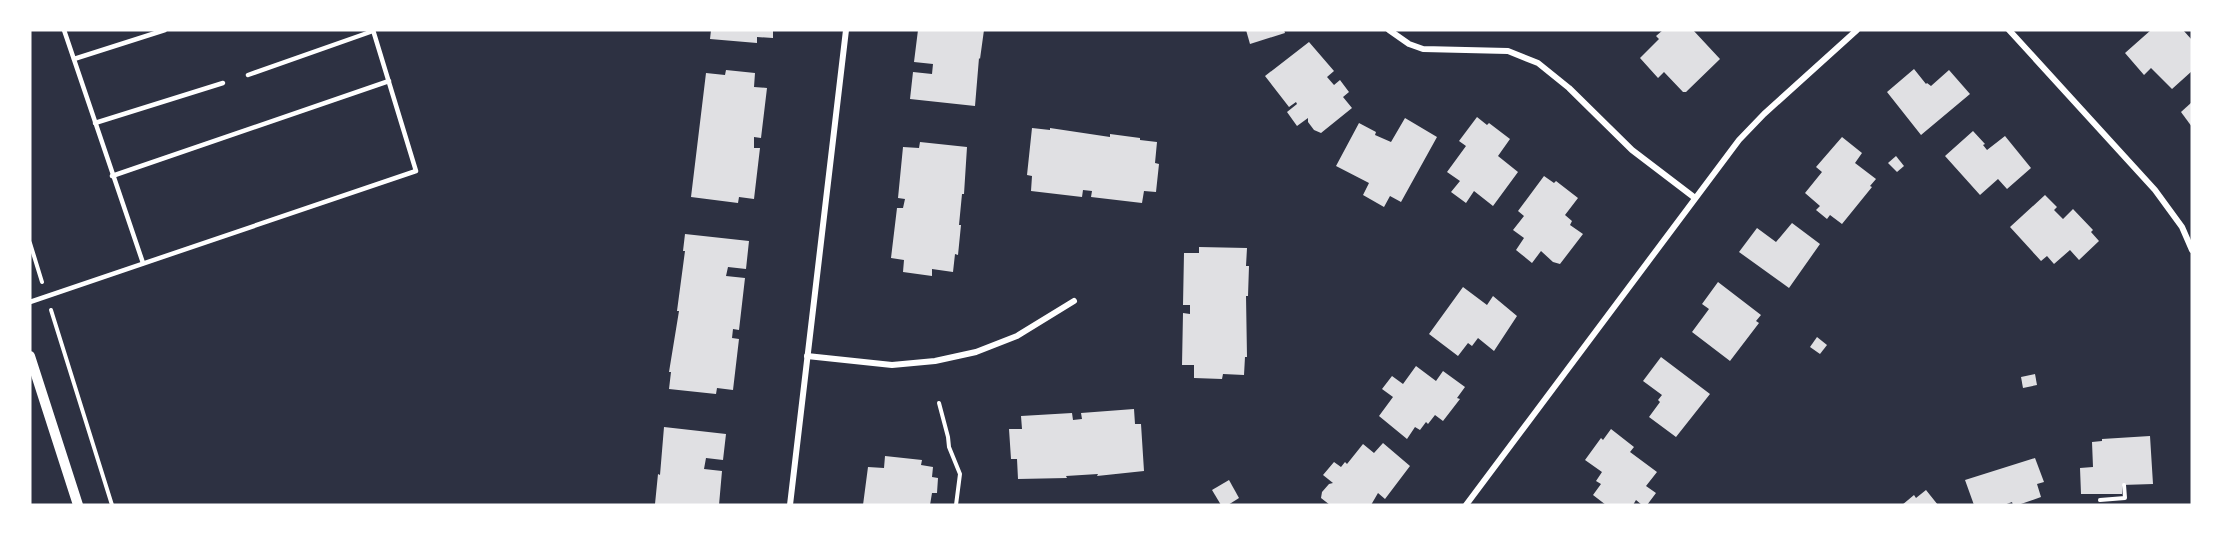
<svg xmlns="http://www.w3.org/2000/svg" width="2222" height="535" font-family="Lato,sans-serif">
  <rect width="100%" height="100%" fill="#2d3142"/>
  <g fill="#e0e0e3">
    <polygon points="711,30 773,30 773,38 757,37 757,43 710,39"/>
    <polygon points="918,30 984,30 980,59 979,58 975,106 910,99 913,72 932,74 933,64 914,62"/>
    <polygon points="1246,30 1284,30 1285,33 1250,44"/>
    <polygon points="1663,30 1693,30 1720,59 1686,92 1683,92 1664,72 1658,78 1640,58 1659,39 1656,36"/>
    <polygon points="2151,30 2183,30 2192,40 2192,71 2172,89 2151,68 2144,75 2125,53"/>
    <polygon points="1309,42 1334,71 1327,77 1334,85 1340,80 1349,92 1343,97 1352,108 1321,133 1314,130 1308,122 1308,118 1297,126 1287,112 1297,104 1296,102 1289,107 1265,76"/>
    <polygon points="1914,69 1926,84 1927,83 1931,86 1949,70 1970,94 1921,135 1887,92"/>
    <polygon points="726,70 755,73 754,87 767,88 761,138 754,137 754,148 760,148 754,199 739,197 738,203 691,197 706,73 725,75"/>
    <polygon points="2192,102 2192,127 2181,112"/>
    <polygon points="1477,117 1487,125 1489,123 1510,139 1498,156 1518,172 1493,206 1474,191 1466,203 1451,192 1460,181 1447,172 1466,146 1459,141"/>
    <polygon points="1405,118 1437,137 1401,202 1390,196 1384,207 1363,195 1369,183 1336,166 1359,123 1376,132 1375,135 1391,142"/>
    <polygon points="1032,128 1050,130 1050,128 1110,137 1110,134 1140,138 1140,140 1157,142 1155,163 1159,164 1156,192 1144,191 1142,203 1091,197 1092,191 1083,190 1082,197 1031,191 1032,176 1027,175"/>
    <polygon points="1973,131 1985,144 1983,145 1987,150 2005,136 2031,168 2007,189 1998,179 1980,195 1945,156"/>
    <polygon points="1842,137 1862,153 1855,163 1876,179 1870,186 1872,187 1842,224 1830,215 1827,219 1816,210 1820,206 1805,193 1822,172 1816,167"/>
    <polygon points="920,142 967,147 964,194 962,194 959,225 961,225 958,255 955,254 953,272 932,269 932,276 903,272 904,260 891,258 897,208 903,208 905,199 898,198 903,147 919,148"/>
    <polygon points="1896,156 1904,166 1897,172 1888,163"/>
    <polygon points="1544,176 1554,183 1556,181 1578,198 1565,215 1572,221 1570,225 1583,234 1560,264 1553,262 1541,251 1532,263 1516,250 1524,238 1513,230 1524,216 1518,211"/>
    <polygon points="2045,195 2057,207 2054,210 2063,219 2073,209 2093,230 2091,232 2099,241 2079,260 2070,250 2054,264 2047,256 2041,261 2010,227"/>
    <polygon points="1792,223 1820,244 1789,288 1739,252 1757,228 1776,242"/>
    <polygon points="685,234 749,241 746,269 728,267 726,276 745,278 739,330 733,329 732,338 739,339 733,390 717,388 716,394 669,389 671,372 669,372 679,311 677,311 685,251 683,251"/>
    <polygon points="1199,247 1247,248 1246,266 1249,266 1248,296 1246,296 1247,357 1245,357 1244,375 1223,374 1222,379 1194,378 1194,365 1182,365 1183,313 1190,314 1190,305 1183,305 1184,253 1199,253"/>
    <polygon points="1718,282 1761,315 1756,321 1759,323 1730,361 1692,332 1709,309 1702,304"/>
    <polygon points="1463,287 1487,305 1493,296 1517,316 1494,351 1478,338 1472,346 1468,343 1458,356 1429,334"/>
    <polygon points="1817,337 1827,345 1820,354 1810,347"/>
    <polygon points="1661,357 1710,394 1676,437 1649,417 1660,402 1658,400 1662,395 1643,381"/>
    <polygon points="1416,366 1436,381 1443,371 1465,387 1457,398 1460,399 1443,421 1435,415 1428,424 1426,422 1420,430 1415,427 1407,439 1379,416 1393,397 1382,389 1392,376 1403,384"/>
    <polygon points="2035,374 2037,385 2023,388 2021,377"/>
    <polygon points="1134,409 1135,424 1141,424 1144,471 1097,476 1098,474 1066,476 1067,478 1018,479 1017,459 1011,459 1009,429 1022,429 1021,416 1072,413 1073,420 1082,419 1081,413"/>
    <polygon points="664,427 726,434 723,460 706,458 704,469 722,471 719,505 655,504 658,474 660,475"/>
    <polygon points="1611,429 1634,447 1630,452 1657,472 1646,486 1656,493 1647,505 1642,505 1636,500 1633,505 1606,505 1593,495 1601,484 1596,481 1602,472 1585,460 1601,438 1603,440"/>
    <polygon points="2150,436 2153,484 2122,485 2122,494 2081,494 2080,468 2093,467 2092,442 2102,441 2102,439"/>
    <polygon points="1383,443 1410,466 1385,499 1378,493 1371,505 1330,505 1321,498 1322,492 1329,484 1333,483 1323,475 1334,462 1341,467 1345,462 1347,464 1363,444 1374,453"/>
    <polygon points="885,456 922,460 921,465 933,467 932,477 938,478 937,493 932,493 930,505 863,505 868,467 884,468"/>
    <polygon points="2035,458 2044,482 2037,484 2041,497 2018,505 2013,505 2012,502 2004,505 1974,505 1965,480"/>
    <polygon points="1229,480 1239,498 1228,505 1221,505 1212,490"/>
    <polygon points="1926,490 1938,505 1902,505 1914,495 1916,498"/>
  </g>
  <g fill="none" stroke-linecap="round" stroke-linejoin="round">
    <g stroke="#fff" stroke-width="4">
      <polyline points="30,243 42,282"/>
      <polyline points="51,310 112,505"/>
      <polyline points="939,403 948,437 949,447 960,474 956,505"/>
      <polyline points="2100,500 2125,498 2124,485"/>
    </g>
    <g stroke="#fff" stroke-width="4.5">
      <polyline points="64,30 143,263"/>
      <polyline points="74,59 165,30"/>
      <polyline points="248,75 373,31"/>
      <polyline points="95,123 223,83"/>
      <polyline points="112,176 389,81"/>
      <polyline points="30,302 416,171 373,30"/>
    </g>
    <g stroke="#fff" stroke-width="6">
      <polyline points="1389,30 1409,44 1423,49 1508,51 1538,63 1569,88 1632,150 1695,198"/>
      <polyline points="2009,30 2155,190 2182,227 2192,250"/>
      <polyline points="807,356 892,365 935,361 976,352 1017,336 1074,301"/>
      <polyline points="790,505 846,30"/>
      <polyline points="1466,505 1739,140 1764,114 1857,30"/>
    </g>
    <polyline stroke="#fff" stroke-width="10" points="30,356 78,505"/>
  </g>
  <rect width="2222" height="535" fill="none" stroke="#ffffff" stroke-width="63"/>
</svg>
